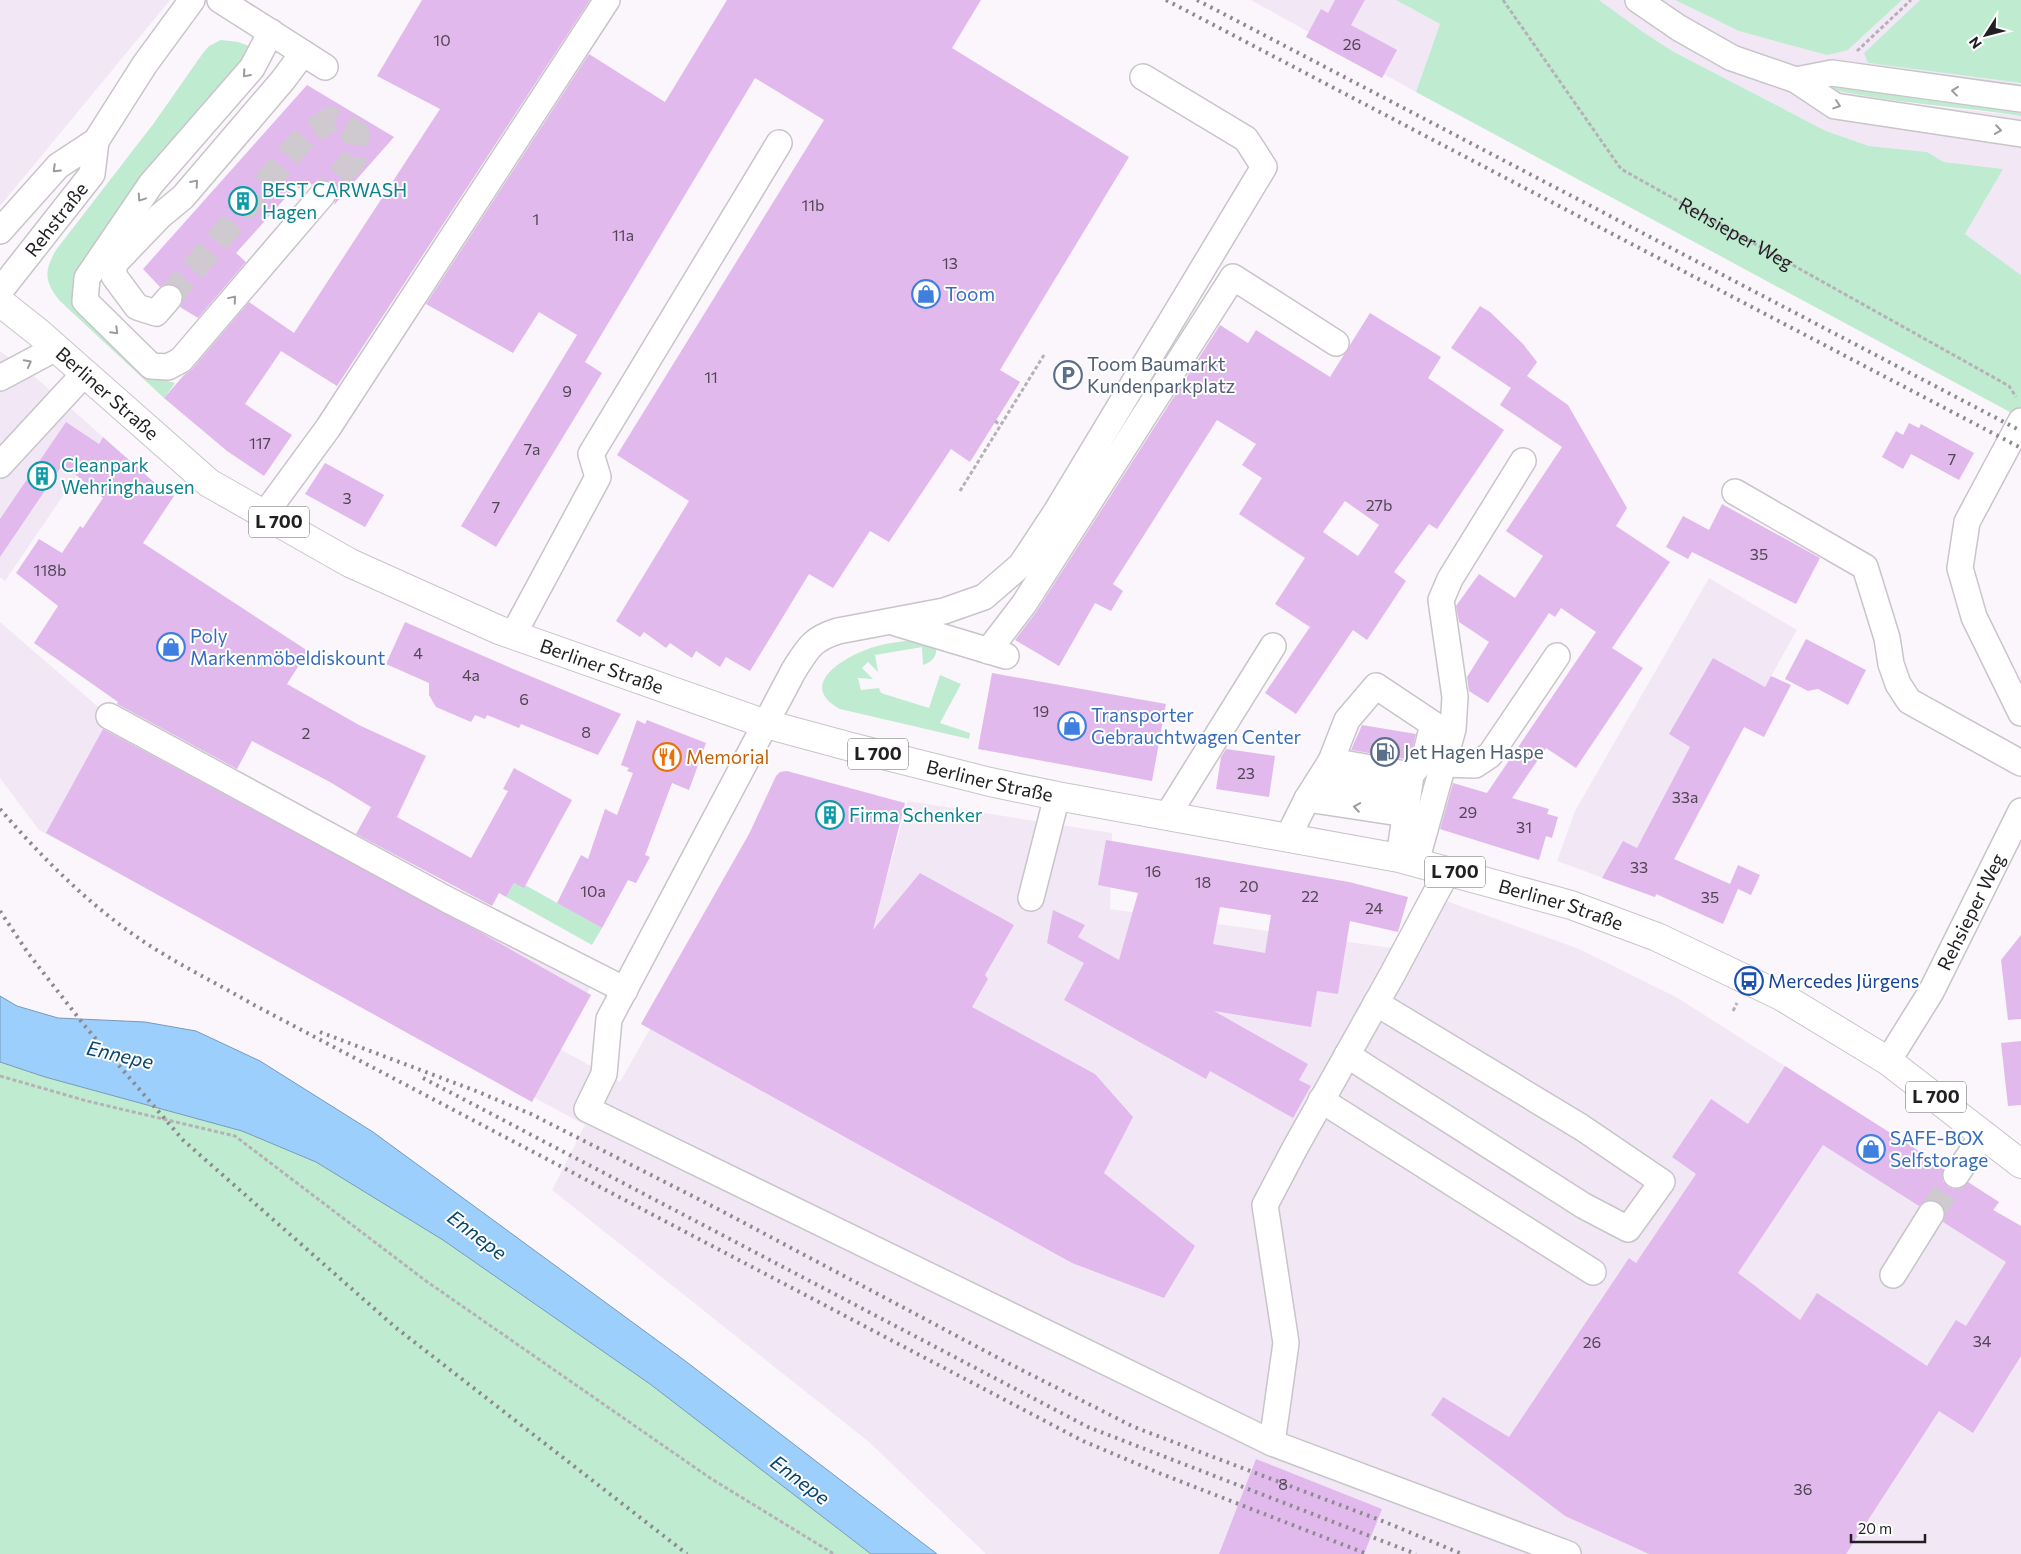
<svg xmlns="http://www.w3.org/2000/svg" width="2021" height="1554" font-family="Commissioner,sans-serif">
  <rect width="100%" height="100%" fill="#fbf5fc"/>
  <g fill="#f2e8f5">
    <polygon points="0,0 170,0 0,206"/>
    <polygon points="1251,0 1396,0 1440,24 1416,92"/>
    <polygon points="1599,0 1675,0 1739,31 1848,50 1902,0 1920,0 1865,52 1868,63 2021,83 2021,107 1889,101 2021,116 2021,275 1965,234 2002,169 1944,162 1927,152 1869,146 1826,131 1674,52 1643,32"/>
    <polygon points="0,351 34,376 103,437 5,581 0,577"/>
    <polygon points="1709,578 1797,630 1765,687 1655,897 1557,861 1575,811"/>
    <polygon points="0,622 96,705 601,965 560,1049 620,1082 650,1029 641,1024 749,834 862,872 887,876 908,801 1112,833 1110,909 1414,951 1444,900 1579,949 1676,997 1999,1202 1994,1210 2021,1226 2021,1554 986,1554 869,1442 552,1190 585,1125 39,830 0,778"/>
  </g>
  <g fill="#bfebd1">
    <polygon points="1396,0 1599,0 1643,32 1674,52 1826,131 1869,146 1927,152 1944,162 2003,169 1965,234 2021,275 2021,418 1416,92 1440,24"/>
    <polygon points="1675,0 1902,0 1848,50 1827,55 1739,31"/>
    <polygon points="1920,0 2021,0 2021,83 1868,63 1864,53"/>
    <path d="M221,40L238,42L254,48L81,282L155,378L175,383L164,398L60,301C44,282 44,271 56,250L154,123L203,53L209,46Z"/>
    <path d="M1824,81L2021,107V116C1956,106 1890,103 1825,88Z"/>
    <path d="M913,640L936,648C937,657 932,662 923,665L922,647L875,655L878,672L868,662L862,668L873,679L858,678L861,690L879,688L881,693L929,708L940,675L961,684L940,723L970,733L969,739L840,709C795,684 847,655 874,647C886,643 900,642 913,640Z"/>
    <polygon points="514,883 525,885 602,928 592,945 506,897"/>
    <polygon points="0,1062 45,1077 242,1131 316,1162 443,1240 650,1384 871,1554 0,1554"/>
  </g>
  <polygon fill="#9ccffb" stroke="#779aba" points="0,996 17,1006 58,1018 145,1022 196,1031 260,1061 373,1132 684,1360 937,1554 871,1554 650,1384 443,1240 316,1162 242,1131 45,1077 0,1062"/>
  <g fill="#e2b9ec" fill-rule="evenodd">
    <polygon points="422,0 590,0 337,386 281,351 245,404 292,435 264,476 227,451 164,398 184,375 192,369 249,302 294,333 440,109 377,76"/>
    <polygon points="727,0 981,0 952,48 1129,157 1000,370 1020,382 970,462 951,449 889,542 870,531 833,588 809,574 750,671 726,657 720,667 696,651 692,658 670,643 666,648 644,632 640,637 616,621 689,501 617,455 824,120 755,78 585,362 602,373 496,547 461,526 577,335 539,312 513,353 426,304 589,54 665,102"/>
    <polygon points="1335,0 1365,0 1351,25 1397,50 1382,78 1306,37 1321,9 1328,13"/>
    <polygon points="307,85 394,137 334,205 337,196 337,190 332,183 325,180 319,180 312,185 310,183 303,192 296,186 236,253 246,262 198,318 180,307 183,300 183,294 179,288 171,284 165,284 160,287 143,269"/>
    <polygon points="1480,306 1490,312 1523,344 1537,362 1527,376 1568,405 1627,508 1616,526 1670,562 1612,648 1643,668 1576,768 1546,748 1512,798 1549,809 1547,814 1558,817 1552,838 1546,836 1539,860 1440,829 1453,783 1487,793 1596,632 1561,608 1555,617 1549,613 1488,703 1469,691 1467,677 1489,642 1459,622 1456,606 1479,574 1515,598 1543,556 1506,531 1562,447 1500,405 1511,388 1451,348"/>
    <path d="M1370,313L1441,357L1428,378L1504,430L1437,529L1429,524L1394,572L1406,581L1367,640L1353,630L1296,714L1265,693L1310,627L1275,604L1305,558L1239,514L1262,478L1242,465L1256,444L1217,420L1113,584L1123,591L1111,611L1095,603L1059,666L1015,640L1036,612L1220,325L1248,343L1256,330L1330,377ZM1345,501L1379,525L1358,556L1323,532Z"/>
    <polygon points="66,422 99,444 103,437 155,483 174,496 143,543 308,651 287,684 359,725 426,756 397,817 471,858 508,791 503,789 514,768 572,800 524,888 514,883 506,897 499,893 492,906 356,834 371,807 330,782 252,741 237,769 117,704 118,702 34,643 58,606 16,573 39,539 62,553 80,526 83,528 103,498 63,464 0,557 0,519"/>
    <polygon points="1909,423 1919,428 1921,424 1974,453 1959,480 1911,454 1903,469 1882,457 1896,431 1903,435"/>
    <polygon points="325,463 384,495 365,527 305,494"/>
    <polygon points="1722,504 1820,558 1796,604 1692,552 1688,559 1666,547 1683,516 1709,530"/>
    <polygon points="405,622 511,668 621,714 598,755 521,724 519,728 487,715 485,719 475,715 471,722 436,707 429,695 429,683 386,664"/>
    <polygon points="1806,639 1866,670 1848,705 1818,689 1808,691 1785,679"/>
    <polygon points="1713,658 1765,687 1771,676 1791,685 1764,737 1744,727 1674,859 1730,884 1738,865 1760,875 1751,895 1738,889 1723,924 1656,894 1655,897 1602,878 1623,841 1637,848 1690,747 1669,734"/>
    <polygon points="992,673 1166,704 1152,781 978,749"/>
    <polygon points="637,720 645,724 647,720 706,743 689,790 672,783 645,855 650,857 636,883 628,880 602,928 557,903 581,855 588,859 605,809 617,815 633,773 627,771 629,768 621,765"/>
    <polygon points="1362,725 1416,734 1412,751 1405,759 1351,750"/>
    <polygon points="103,729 478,931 591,995 532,1102 46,833"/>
    <polygon points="1226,749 1275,756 1269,797 1216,789 1221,757"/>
    <polygon points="787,771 905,803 873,930 920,873 1014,925 985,975 988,979 972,1007 1095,1074 1133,1117 1104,1173 1195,1246 1164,1298 1072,1263 641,1024 749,834 776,776 780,772"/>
    <path d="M1106,840L1349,882L1408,897L1398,932L1350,921L1338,994L1317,991L1311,1027L1214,1011L1308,1064L1299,1080L1311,1086L1293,1118L1210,1071L1206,1079L1064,1000L1084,963L1047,943L1053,910L1085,925L1078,937L1119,960L1138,893L1098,885ZM1220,907L1271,915L1265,953L1213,944Z"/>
    <polygon points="2021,935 2021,1019 2008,1020 2001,960"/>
    <polygon points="2021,1041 2021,1105 2008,1106 2001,1043"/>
    <path d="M1785,1066L1944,1167L1942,1174L1943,1181L1948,1187L1954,1189L1962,1188L1968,1182L1999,1202L1993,1210L2021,1226V1356L1973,1433L1939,1411L1846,1554H1649L1565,1516L1431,1415L1443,1397L1509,1437L1629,1258L1636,1263L1696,1174L1672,1157L1711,1099L1748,1124ZM1823,1145L1919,1206L1924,1202L1931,1200L1939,1202L1943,1207L1945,1214L1943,1222L2006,1262L1966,1326L1956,1320L1927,1366L1817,1293L1800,1320L1738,1273Z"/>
    <polygon points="1256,1459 1382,1509 1364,1554 1219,1554"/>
  </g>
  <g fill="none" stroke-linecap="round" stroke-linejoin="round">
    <g stroke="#cfcad0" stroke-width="25" stroke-dasharray="25 12" stroke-linecap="butt">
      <polyline points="169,298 305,136 331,119 357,133 354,159 323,194"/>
      <polyline points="1931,1214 1956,1175"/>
    </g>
    <defs>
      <g id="minor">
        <polyline points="220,0 325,67"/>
        <polyline points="1638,0 1679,28 1732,58 1796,80 1835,106 2021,134"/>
        <polyline points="271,32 252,68 151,184 87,278 85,301 151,366 168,367 181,360 323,194"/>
        <path d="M1143,77L1246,139L1264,167L1056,512L1021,565L984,597L944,611L838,631C812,639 808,648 794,670L609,1019L604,1074L587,1109L1272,1443"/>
        <polyline points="1796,80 1832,73 2021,99"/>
        <polyline points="0,231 58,166 96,141 145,64 192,0"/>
        <path id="s2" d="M0,291L92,174L96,141"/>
        <polyline points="169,298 156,313 137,307 114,276 114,264 160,216 183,197 283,80 303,53"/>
        <polyline points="0,378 56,348"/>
        <polyline points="2021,421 1967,522 1960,568 1974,617 2021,713"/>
        <polyline points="0,465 84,374"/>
        <polyline points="1735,492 1865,567 1887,638 1891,664 1898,684 1909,701 2021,763"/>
        <polyline points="265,514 328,428 607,0"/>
        <polyline points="896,623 1006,656"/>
        <polyline points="513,635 598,477 591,454 779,143"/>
        <polyline points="988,651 1024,604 1233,277 1336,343"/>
        <polyline points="109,716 448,900 625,990"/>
        <polyline points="1331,761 1411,775"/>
        <polyline points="1444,764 1475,765 1490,755 1557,656"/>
        <polyline points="1318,782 1395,795"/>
        <polyline points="1307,799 1406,814"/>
        <polyline points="1167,816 1273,646"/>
        <polyline points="1288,837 1307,799 1331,761 1347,720 1376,686 1433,724 1425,757 1411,775 1399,858"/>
        <polyline points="1416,862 1453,729 1455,697 1441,600 1450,579 1523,461"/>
        <polyline points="1448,870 1392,975 1295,1148 1265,1205 1286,1343 1272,1443 1568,1554"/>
        <polyline points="1031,898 1057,796"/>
        <polyline points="1347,1055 1584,1206 1628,1229 1662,1182 1581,1127 1376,1003"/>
        <path id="s3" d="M1888,1061L1931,992L2021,811"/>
        <polyline points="1321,1100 1593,1272"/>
        <polyline points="1956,1175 1984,1134"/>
        <polyline points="1893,1275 1931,1214"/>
      </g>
      <g id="major">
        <path id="s4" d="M0,302L39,333L209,483L350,563L499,630L766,724L851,747L990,782L1057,796L1399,858L1571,905L1657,937L1781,996L1888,1061L2021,1164"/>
      </g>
    </defs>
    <use href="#minor" stroke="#c9c4ca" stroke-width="28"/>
    <use href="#major" stroke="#c9c4ca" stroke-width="30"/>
    <g stroke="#b6b1b7" stroke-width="3" stroke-dasharray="4 2.5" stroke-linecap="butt">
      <path id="s1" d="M1503,0L1621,169L2009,386L2016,397"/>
      <polyline points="1857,51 1911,0"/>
      <polyline points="995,421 1000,425"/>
      <polyline points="960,491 1044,355"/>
      <polyline points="1733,1011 1737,1003"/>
      <polyline points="0,1076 87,1101 235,1136 426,1281 710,1478 834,1554"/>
    </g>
    <use href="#minor" stroke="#fff" stroke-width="25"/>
    <use href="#major" stroke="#fff" stroke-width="28"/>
    <g stroke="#8d898e" stroke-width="4" stroke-dasharray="2.5 5" stroke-linecap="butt">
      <polyline points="1166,0 2021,448"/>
      <polyline points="1197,0 2021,431"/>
      <path d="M0,809C44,860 95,911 152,947C185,968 220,985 254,1005L1083,1441L1159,1473L1367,1554"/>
      <polyline points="0,911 28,953 84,1025 183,1140 395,1327 687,1554"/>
      <polyline points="320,1032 476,1091 531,1114 716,1208 1002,1360 1134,1427 1385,1522 1462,1554"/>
      <polyline points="423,1078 1088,1427 1416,1554"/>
    </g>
  </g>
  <defs><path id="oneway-chevron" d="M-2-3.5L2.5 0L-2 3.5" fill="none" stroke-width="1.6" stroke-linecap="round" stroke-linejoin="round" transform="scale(1.25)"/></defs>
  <g stroke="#9b9a9c">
    <use href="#oneway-chevron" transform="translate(246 74) rotate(131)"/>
    <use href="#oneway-chevron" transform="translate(1955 91) rotate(-173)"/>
    <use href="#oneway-chevron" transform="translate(1837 105) rotate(19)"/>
    <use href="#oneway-chevron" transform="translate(1998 130) rotate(8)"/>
    <use href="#oneway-chevron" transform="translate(56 169) rotate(136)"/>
    <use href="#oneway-chevron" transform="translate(195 183) rotate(-49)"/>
    <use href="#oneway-chevron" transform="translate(141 198) rotate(124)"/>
    <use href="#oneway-chevron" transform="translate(233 299) rotate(-50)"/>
    <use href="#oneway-chevron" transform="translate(115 331) rotate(45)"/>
    <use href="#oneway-chevron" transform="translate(28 363) rotate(-28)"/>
    <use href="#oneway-chevron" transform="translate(1357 807) rotate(-171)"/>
  </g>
  <defs>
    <symbol id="building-ring" viewBox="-11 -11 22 22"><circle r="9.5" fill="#fff" stroke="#0f9aa8" stroke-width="1.5"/><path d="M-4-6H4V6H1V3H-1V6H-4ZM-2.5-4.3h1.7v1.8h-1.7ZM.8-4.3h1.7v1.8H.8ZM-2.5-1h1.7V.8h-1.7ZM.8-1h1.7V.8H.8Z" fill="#0f9aa8"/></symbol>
    <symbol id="shop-ring" viewBox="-11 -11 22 22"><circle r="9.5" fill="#fff" stroke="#3f7fe0" stroke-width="1.5"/><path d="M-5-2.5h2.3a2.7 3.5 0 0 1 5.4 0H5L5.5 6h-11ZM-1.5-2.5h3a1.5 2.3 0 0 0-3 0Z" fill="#3f7fe0"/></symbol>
    <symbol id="parking-ring" viewBox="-11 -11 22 22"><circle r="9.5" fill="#fff" stroke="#5c6f8a" stroke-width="1.5"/><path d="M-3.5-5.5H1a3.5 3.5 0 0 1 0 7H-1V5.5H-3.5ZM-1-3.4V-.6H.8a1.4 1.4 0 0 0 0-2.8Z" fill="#5c6f8a"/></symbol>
    <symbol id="fuel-ring" viewBox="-11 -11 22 22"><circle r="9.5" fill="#fff" stroke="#5c6f8a" stroke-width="1.5"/><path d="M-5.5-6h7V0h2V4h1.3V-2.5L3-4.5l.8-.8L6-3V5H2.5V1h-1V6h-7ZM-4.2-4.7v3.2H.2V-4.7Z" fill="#5c6f8a"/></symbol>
    <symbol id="restaurant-ring" viewBox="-11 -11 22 22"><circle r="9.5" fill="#fff" stroke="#e8710a" stroke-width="1.5"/><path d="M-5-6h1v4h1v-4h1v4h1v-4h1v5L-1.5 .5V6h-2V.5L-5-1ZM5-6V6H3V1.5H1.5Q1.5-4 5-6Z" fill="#e8710a"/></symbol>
    <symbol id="bus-ring" viewBox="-11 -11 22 22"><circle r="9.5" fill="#fff" stroke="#1a4fb4" stroke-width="1.5"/><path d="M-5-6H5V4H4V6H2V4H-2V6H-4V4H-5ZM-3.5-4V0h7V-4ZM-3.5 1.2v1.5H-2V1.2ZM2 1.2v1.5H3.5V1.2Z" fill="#1a4fb4"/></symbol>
  </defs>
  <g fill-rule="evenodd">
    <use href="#building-ring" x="227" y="185" width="32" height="32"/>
    <use href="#shop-ring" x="910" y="278" width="32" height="32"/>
    <use href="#parking-ring" x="1052" y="359" width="32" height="32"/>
    <use href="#building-ring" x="26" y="460" width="32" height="32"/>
    <use href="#shop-ring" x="155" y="631" width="32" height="32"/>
    <use href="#shop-ring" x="1056" y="710" width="32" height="32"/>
    <use href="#fuel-ring" x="1369" y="736" width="32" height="32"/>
    <use href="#restaurant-ring" x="651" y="741" width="32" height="32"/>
    <use href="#building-ring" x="814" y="799" width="32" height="32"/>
    <use href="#bus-ring" x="1733" y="965" width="32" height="32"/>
    <use href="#shop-ring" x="1855" y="1133" width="32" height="32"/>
  </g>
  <g text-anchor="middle" stroke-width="4" stroke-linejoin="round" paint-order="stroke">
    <g font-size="16" fill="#514654">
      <text x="442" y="46">10</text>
      <text x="1352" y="50">26</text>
      <text x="813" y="211">11b</text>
      <text x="536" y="225">1</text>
      <text x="623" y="241">11a</text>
      <text x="950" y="269">13</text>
      <text x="711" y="383">11</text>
      <text x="567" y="397">9</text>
      <text x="260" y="449">117</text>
      <text x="532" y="455">7a</text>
      <text x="1952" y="465">7</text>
      <text x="347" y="504">3</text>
      <text x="1379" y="511">27b</text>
      <text x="496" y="513">7</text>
      <text x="1759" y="560">35</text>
      <text x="50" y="576">118b</text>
      <text x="418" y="659">4</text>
      <text x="471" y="681">4a</text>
      <text x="524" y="705">6</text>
      <text x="1041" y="717">19</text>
      <text x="586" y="738">8</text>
      <text x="306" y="739">2</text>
      <text x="1246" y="779">23</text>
      <text x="1685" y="803">33a</text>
      <text x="1468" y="818">29</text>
      <text x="1524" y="833">31</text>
      <text x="1639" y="873">33</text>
      <text x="1153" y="877">16</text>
      <text x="1203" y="888">18</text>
      <text x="1249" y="892">20</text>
      <text x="593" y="897">10a</text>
      <text x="1310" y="902">22</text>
      <text x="1710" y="903">35</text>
      <text x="1374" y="914">24</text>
      <text x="1982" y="1347">34</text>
      <text x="1592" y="1348">26</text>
      <text x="1283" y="1490">8</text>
      <text x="1803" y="1495">36</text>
    </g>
    <g fill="#fff" stroke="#646264" stroke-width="1">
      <rect x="249" y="506.5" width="60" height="31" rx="4"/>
      <rect x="848" y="738.5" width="60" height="31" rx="4"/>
      <rect x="1425" y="856.5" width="60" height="31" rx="4"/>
      <rect x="1906" y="1081.5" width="60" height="31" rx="4"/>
    </g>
    <g font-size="18" font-weight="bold" fill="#211f22">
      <text x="279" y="528">L 700</text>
      <text x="878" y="760">L 700</text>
      <text x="1455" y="878">L 700</text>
      <text x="1936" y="1103">L 700</text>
    </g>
    <g font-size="19" fill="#0d838f" stroke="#fff" text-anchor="start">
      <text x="262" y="197">BEST CARWASH<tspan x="262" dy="22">Hagen</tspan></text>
      <text x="61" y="472">Cleanpark<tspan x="61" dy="22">Wehringhausen</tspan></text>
      <text x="849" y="822">Firma Schenker</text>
    </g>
    <g font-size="19" fill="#211f22" stroke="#fff">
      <text dy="7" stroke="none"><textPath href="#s2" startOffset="91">Rehstraße</textPath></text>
      <text dy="7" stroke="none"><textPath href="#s1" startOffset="338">Rehsieper Weg</textPath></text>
      <text dy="7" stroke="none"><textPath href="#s4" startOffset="141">Berliner Straße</textPath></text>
      <text dy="7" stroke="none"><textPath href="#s4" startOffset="711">Berliner Straße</textPath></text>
      <text dy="7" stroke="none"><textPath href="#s4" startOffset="1116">Berliner Straße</textPath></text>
      <text dy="7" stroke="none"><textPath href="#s4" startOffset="1701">Berliner Straße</textPath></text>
      <text dy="7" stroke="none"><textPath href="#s3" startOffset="171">Rehsieper Weg</textPath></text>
    </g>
    <g font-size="19" fill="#366cbe" stroke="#fff" text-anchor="start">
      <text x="945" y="301">Toom</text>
      <text x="190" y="643">Poly<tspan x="190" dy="22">Markenmöbeldiskount</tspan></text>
      <text x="1091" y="722">Transporter<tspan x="1091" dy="22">Gebrauchtwagen Center</tspan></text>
      <text x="1890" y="1145">SAFE-BOX<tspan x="1890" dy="22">Selfstorage</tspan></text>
    </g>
    <g font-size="19" fill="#4e5e75" stroke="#fff" text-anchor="start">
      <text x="1087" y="371">Toom Baumarkt<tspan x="1087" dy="22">Kundenparkplatz</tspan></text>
      <text x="1404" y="759">Jet Hagen Haspe</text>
    </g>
    <g font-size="19" fill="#c56008" stroke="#fff" text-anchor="start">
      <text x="686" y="764">Memorial</text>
    </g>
    <g font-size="19" fill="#164399" stroke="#fff" text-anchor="start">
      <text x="1768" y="988">Mercedes Jürgens</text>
    </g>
    <g font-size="20" font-style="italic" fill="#08456d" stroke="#fff">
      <text transform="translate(120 1055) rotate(13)" y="7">Ennepe</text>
      <text transform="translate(477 1235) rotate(37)" y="7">Ennepe</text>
      <text transform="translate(800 1480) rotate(37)" y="7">Ennepe</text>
    </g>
  </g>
  <g transform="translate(1986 35) rotate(234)" stroke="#ffffff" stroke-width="4" paint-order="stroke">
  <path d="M0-4L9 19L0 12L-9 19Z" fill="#211f22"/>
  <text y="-8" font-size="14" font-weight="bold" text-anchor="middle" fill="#211f22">N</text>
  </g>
  <path d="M1851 1534v8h74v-8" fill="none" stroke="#211f22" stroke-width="2.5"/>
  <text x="1858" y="1534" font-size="15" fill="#211f22" stroke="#ffffff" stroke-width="4" paint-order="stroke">20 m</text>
</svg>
